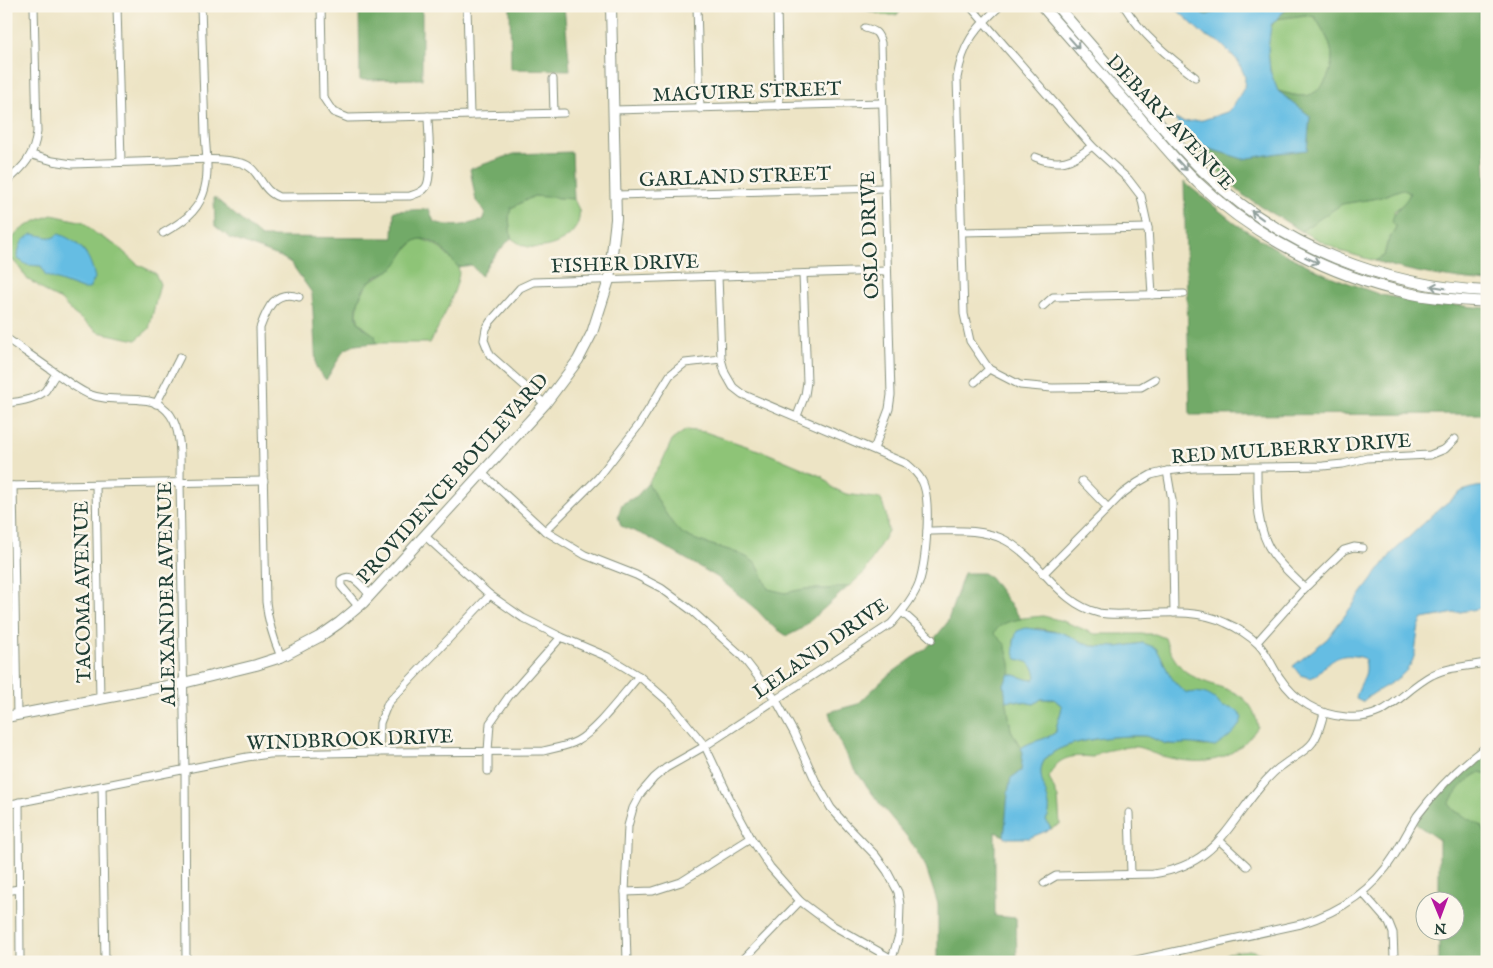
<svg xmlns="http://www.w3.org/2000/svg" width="1493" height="968" font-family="'IM FELL English',serif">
  <rect width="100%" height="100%" fill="#fbf7ec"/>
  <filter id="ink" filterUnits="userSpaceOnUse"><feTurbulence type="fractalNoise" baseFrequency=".02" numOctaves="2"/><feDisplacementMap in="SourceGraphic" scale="10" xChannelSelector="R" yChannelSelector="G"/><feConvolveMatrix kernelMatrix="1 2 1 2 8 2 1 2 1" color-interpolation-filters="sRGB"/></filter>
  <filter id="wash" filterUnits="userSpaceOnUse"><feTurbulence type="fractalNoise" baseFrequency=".0096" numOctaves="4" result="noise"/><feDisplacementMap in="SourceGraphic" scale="20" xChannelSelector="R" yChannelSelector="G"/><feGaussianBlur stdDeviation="1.12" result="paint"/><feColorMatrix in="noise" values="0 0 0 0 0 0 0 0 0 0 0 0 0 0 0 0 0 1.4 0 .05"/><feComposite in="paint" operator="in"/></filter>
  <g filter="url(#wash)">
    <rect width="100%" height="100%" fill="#ede4c5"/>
    <g fill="#8ec477" stroke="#568056" fill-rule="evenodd">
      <polygon points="853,6 908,6 896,15 883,15"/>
      <path d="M1306,15L1315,17C1321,27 1328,37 1331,49C1335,66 1326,90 1309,95C1300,98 1286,93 1278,91C1275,84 1271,76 1270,69C1268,58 1266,28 1276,20C1283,14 1297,16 1306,15Z"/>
      <polygon points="1402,189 1410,193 1406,202 1394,211 1396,227 1387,243 1384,256 1375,261 1340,251 1301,231 1342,204 1378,198"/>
      <path d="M534,196L574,199C575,202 578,207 579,210C583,236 550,251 529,247C522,246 517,242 511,238L509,218L511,208Z"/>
      <path d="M52,215L84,222L95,233L117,246L137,264L155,273L160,284L149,329L136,340L98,332L73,313L61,300L47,293L36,284L28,280L16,263L7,257C8,231 30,223 52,215ZM33,234C46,239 86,239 87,258C88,268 83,280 82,289L45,275L41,266L27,265Z"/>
      <path d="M421,239C439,245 437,246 450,258C452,260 456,263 458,267C464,279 437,330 430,343H376L374,335L359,323L357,314L359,298L370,281L382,275L396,265L401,255L416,240Z"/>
      <path d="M686,430L705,432L767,453L823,477L833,488L846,494L881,499L886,514L888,531L865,572L849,586L827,589H804L785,593L768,589C765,583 759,565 754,562C736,548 704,546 683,534C672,528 655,495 648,483L662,462L672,440Z"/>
      <path d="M1043,616L1063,621L1095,634H1155L1165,638C1169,651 1175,662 1185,671C1213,693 1251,682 1258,727C1230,766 1199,767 1155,754C1150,753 1146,749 1141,748C1132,745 1124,748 1114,749C1106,751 1100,751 1093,757C1073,755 1057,756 1049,777L1058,798L1060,824L1051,829L1046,820C1057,802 1032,780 1044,761C1058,739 1120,735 1145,736C1152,737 1159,742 1166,744C1173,745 1182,744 1189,743C1194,743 1199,746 1204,746C1213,746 1229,738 1234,731L1222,707L1215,699L1197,692L1187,693L1182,690L1170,677L1162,658L1143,643L1118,647L1091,646L1063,633L1037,628L1014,639C1014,647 1013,652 1017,659C1028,661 1035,665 1036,677L1033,680C1024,680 1019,675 1009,674L1011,671L994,633C1003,617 1027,618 1043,616Z"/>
      <path d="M1041,699H1054L1062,706C1061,716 1056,723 1056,732C1045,741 1032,740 1021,748L1011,730L1006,701L1012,700L1034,704Z"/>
      <path d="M1481,772L1487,774V837L1482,826L1455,811L1449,804C1456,789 1467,779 1481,772Z"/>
      <path d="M1249,950C1259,952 1267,956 1277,958C1289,960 1301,958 1313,962H1215L1228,953Z"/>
    </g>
    <g fill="#72aa68" stroke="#48744e">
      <polygon points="359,6 422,6 422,79 360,80"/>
      <polygon points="510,6 564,6 570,70 511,69"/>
      <polygon points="1174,6 1234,6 1207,15"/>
      <path d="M1289,6H1480L1487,202V282C1449,278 1412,273 1375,261L1384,256L1387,244L1396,227L1392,221C1395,207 1405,206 1410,193L1402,189L1378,198L1342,204L1301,231L1243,195L1215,169L1194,144L1243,159L1278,153L1307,150L1310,116L1278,91C1286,93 1300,98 1309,95C1326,90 1335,66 1331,49C1328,37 1321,27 1315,17L1306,15L1277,19Z"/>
      <path d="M572,152L574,199L534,196L511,208L509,218L511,238L489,262L481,276L471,265L458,267C448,256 439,241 423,239C410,238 402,257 396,265C389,273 377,274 370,281C361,289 352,313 359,323C363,328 370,332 375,335L376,343L355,345L344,350L326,380L316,368L312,293L291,263L281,257L230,238L215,226L214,197L261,237L393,238L394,211L429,209L434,222C456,228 461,226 483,220L485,211L476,201L470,169L514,154Z"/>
      <polygon points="1184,182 1236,224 1283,253 1327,275 1381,295 1431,303 1487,308 1487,414 1190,415"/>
      <path d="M648,483C655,495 672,528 683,534C704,546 736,548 754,562C759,565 765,583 768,589L785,593L804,589H827L849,586L801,629L787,636L771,625L757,610L717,577L646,536L621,526L618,516L622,504L637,496Z"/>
      <path d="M964,573H983L990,577L1021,619C1010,621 1000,623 994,633L1005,644L1010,663L1011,671L1004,684L1011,730L1023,752L1021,771L1011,778C1006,798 1007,817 1004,836L995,832V916L1016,918L1017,962H938V904L925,865L909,839L880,804L850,763L834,731L829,712L858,704L886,677L927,648L931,643L933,644L936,639L935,638L947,623Z"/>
      <path d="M1487,750V774L1481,772C1467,779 1456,789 1449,804L1455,811L1482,826L1487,837V962H1403L1439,961V931L1456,930V900H1439V840L1416,824C1433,795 1460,772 1487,750Z"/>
    </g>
    <g fill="#65bde3" stroke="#427d8c">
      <polygon points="1173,6 1207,15 1234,6 1289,6 1271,25 1268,50 1270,71 1278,91 1310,116 1307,150 1278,153 1243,159 1194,144 1174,119 1184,122 1203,120 1227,112 1233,106 1244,88 1245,78 1244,74 1237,60 1219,42 1204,35"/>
      <path d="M33,234L52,238L59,234C82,243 90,255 95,278L89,289H82L49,277L45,275L41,266L27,265L18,259C18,247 21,239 33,234Z"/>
      <path d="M1487,486V607L1423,619C1414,631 1419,650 1411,664C1401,682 1377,688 1362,702L1356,699C1358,682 1371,676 1364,658C1350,654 1337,654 1326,665C1320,670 1318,675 1311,678L1300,675L1293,666L1327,639L1392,553L1439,509L1462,491L1476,487Z"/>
      <path d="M1026,628L1063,633L1091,646L1118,647L1143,643L1156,648C1167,666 1168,680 1187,693C1203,691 1212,694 1222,707C1232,708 1237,708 1242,718C1238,731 1227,739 1215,747C1208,746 1200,744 1193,744C1185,743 1177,745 1170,744C1161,744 1153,737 1145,736C1121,735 1051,739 1042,765C1036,784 1057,803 1046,820L1051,829L1029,838H1006L1004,836C1007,817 1006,798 1011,778L1021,771L1023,752L1021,748C1032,740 1045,741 1056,732C1056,723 1061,716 1062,706L1054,699H1041L1034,704L1012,700L1006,701L1004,684L1009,674C1019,675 1024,680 1033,680L1036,677C1035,665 1028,661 1017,659C1011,650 1014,641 1017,631Z"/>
    </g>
  </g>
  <g filter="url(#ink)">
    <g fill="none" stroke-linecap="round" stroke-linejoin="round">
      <defs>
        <g id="minor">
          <polyline points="117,6 121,162"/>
          <polyline points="321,6 323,97 333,112 348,118 564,113"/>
          <polyline points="467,6 470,115"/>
          <polyline points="697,6 700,109"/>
          <polyline points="777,6 779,106"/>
          <polyline points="970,6 1092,146 1128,179 1141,196 1148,228 1152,295"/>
          <path d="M1000,6C974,30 963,43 957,78L964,314L970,341L989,369L1020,385L1052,388L1141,387L1155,379"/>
          <path d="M1124,6C1142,35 1169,57 1195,77"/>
          <path d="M865,28C876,31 878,32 881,43L891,395L889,409L874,449"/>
          <polyline points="553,79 554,113"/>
          <polyline points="613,110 882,103"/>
          <path d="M32,155L53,161L72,164C104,163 136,162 168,161C192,160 217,157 241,163C260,167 260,191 279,197L410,196C416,194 423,192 426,187C433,177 428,130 428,116"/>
          <path d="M1035,157C1059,167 1072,162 1092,146"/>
          <path d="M6,182C25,166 34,156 37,132L34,6"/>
          <polyline points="616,195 884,188"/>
          <polyline points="962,232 1148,228"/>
          <path d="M163,233C180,223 196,214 203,194C210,176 206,152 205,133C204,91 202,48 201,6"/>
          <polyline points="1043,306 1053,297 1184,294"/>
          <path d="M6,338C22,349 37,360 53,371C64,379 75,388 88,394C106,401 123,398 141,400C185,402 180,451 180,482L185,770L186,962"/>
          <polyline points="975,382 989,369"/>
          <path d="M6,403C19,402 35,400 45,391C49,386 52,379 56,374"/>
          <polyline points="156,404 180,357"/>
          <polyline points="545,404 490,355 484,340 486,329 490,322 520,288 533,282 886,271"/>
          <polyline points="797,416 805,395 807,382 803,274"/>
          <path d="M1257,468C1257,496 1256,529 1273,554C1281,566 1294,577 1305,588"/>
          <polyline points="1167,471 1172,500 1174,613"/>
          <polyline points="482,473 545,531 585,555 636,575 661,588 691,610 741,655 776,700 794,733 816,782 831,808 848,827 876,856 887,871 898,892 900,905 899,935 891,962"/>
          <polyline points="1082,481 1108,508"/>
          <polyline points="96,485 100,698"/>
          <polyline points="6,486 264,481"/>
          <polyline points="13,486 17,715"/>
          <polyline points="545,531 598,478 639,425 670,375 685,363 721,359"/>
          <path d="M927,531C953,531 981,528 1005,540C1041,559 1057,603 1099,613C1110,615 1122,614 1133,614C1164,613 1198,609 1226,623C1236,627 1250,636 1258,644C1268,654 1272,667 1280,678C1295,701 1319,715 1346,717C1388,721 1400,692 1432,675C1448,667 1469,666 1487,663"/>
          <polyline points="425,536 490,595 523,618 561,637 608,657 639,676 670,703 705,746 732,803 751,838 770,867 800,901 832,925 892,959 899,962"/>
          <polyline points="1043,574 1122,494 1137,483 1151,475 1167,471 1193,468 1323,466 1343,464 1367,458 1430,455 1445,449 1455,439"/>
          <path d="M358,606L341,586V580C352,571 362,587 370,595"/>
          <polyline points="902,612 932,639"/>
          <polyline points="1257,642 1305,588 1344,550 1354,547 1363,548"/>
          <path d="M281,657C273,638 268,622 266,602L260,328C267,309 274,289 299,297"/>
          <polyline points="379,752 380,723 388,703 490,595"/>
          <polyline points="488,771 488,751 490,723 509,696 561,637"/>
          <polyline points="102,786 105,962"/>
          <polyline points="19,802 20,962"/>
          <path d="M6,805L247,757L270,754L379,752L543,751C555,748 566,747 577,741C597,730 623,694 639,676"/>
          <polyline points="1129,813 1131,873"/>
          <polyline points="1220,841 1247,866"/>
          <path d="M1044,883L1056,876L1153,874C1215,865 1225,829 1261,786C1267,779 1275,770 1283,765C1293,757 1306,752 1313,742C1319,734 1321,723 1324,713"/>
          <polyline points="6,891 19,889"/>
          <polyline points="625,892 653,891 681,882 751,838"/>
          <polyline points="1363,893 1389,923 1393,933 1394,957"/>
          <path d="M627,962L625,892L628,826L633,808L641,793L654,778L666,768L705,746L891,624C902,612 913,599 919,583C926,562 932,500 922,481C918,474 913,469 907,464L742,394L733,387L725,373L721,359L718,276"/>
          <polyline points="741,962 800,901"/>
          <path d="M1127,962L1301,924C1339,912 1373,890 1394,856C1402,843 1409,829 1417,816C1437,789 1460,766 1487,746"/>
        </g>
        <g id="secondary">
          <path d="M1042,6C1073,42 1104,77 1135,112C1155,136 1176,161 1198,183C1255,237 1331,276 1408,293C1434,299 1460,300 1487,302"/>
          <path d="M1057,6C1086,40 1115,73 1145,107C1164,129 1184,153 1206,174C1282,247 1383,286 1487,291"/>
          <polyline points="6,717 183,683 256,665 281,657 319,637 339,623 363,603 545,404 578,360 592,333 609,280 616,219 611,6"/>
        </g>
      </defs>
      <use href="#minor" stroke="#86907c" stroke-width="9"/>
      <use href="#secondary" stroke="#86907c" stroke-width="12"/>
      <use href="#minor" stroke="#fff" stroke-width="7"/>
      <use href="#secondary" stroke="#fff" stroke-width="10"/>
    </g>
    <defs><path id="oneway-shaft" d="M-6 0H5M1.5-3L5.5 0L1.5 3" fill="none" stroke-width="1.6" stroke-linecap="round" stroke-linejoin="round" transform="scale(1.25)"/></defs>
    <g stroke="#8f9e9a">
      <use href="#oneway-shaft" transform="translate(1074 43) rotate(49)"/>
      <use href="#oneway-shaft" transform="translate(1182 165) rotate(47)"/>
      <use href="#oneway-shaft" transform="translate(1257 215) rotate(-144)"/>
      <use href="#oneway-shaft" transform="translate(1312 260) rotate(24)"/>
      <use href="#oneway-shaft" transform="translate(1438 287) rotate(-170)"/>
    </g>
  </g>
  <g text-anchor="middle" stroke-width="5" stroke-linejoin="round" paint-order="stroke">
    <g font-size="20" fill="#1f3d34" stroke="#fbf7ec">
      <text transform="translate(747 91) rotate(-2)" y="7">MAGUIRE STREET</text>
      <text transform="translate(1171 122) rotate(47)" y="7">DEBARY AVENUE</text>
      <text transform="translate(735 176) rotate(-2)" y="7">GARLAND STREET</text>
      <text transform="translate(869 235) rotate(-92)" y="7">OSLO DRIVE</text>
      <text transform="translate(625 263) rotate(-2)" y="7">FISHER DRIVE</text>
      <text transform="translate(1291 448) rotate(-4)" y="7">RED MULBERRY DRIVE</text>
      <text transform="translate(452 478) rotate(-48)" y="7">PROVIDENCE BOULEVARD</text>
      <text transform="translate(82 592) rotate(-91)" y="7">TACOMA AVENUE</text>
      <text transform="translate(166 594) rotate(-91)" y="7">ALEXANDER AVENUE</text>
      <text transform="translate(820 648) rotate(-35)" y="7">LELAND DRIVE</text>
      <text transform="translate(350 739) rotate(-2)" y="7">WINDBROOK DRIVE</text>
    </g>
  </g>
  <rect width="1493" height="968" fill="none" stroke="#fbf7ec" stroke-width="25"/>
  <g transform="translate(1440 916) rotate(179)"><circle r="24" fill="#fbf7ec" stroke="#a3ada2"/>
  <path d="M0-4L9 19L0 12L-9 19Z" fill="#b5179e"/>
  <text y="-8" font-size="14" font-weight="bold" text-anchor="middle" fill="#1f3d34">N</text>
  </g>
</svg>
